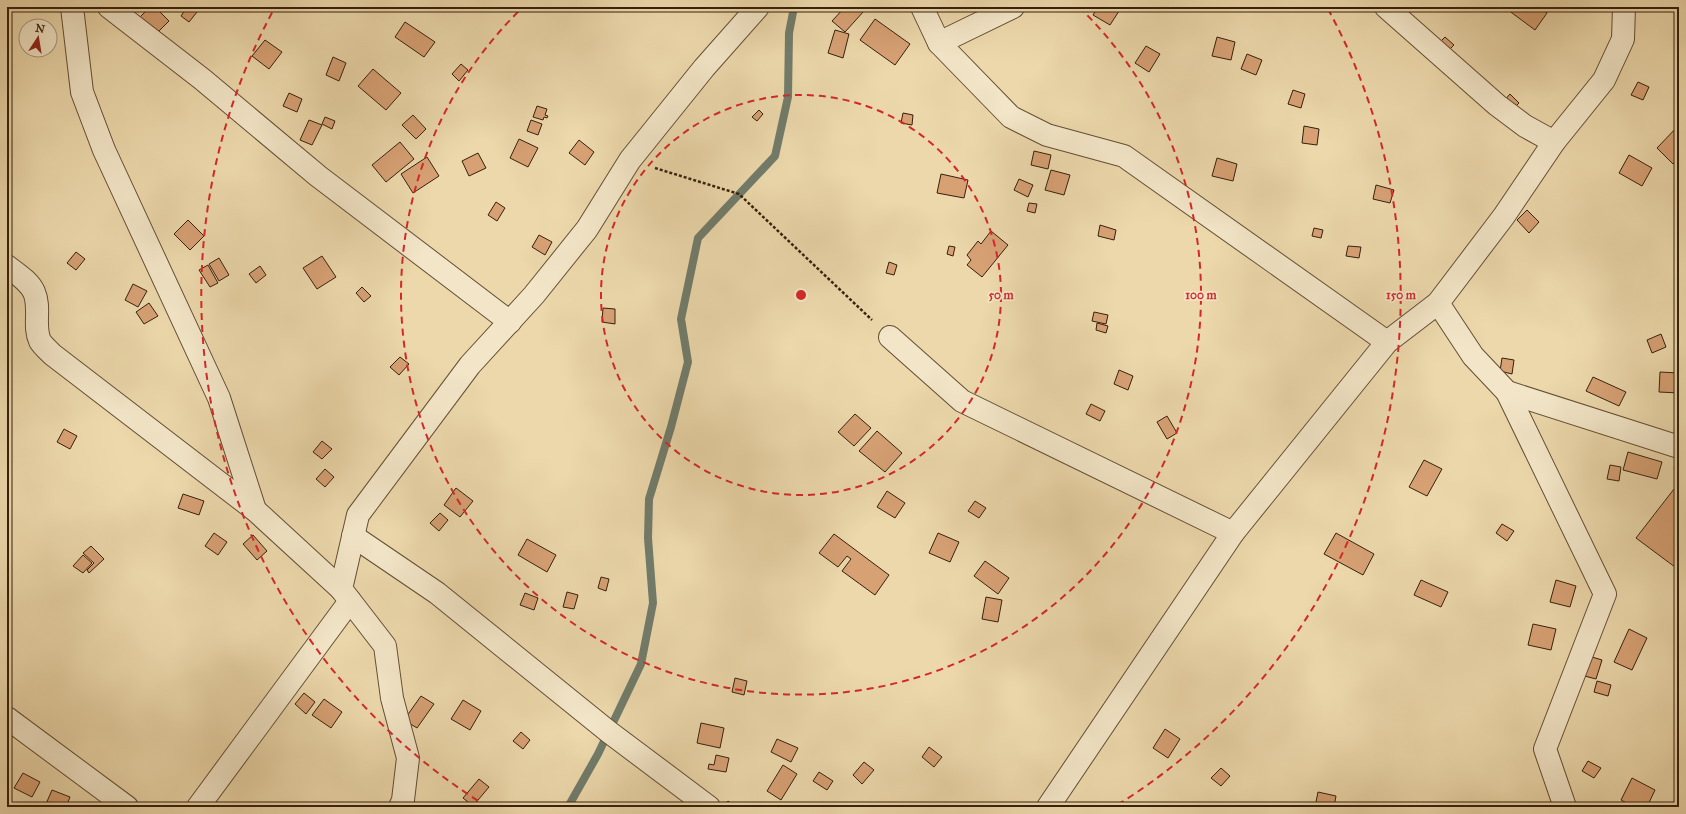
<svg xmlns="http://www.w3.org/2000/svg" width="1686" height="814" font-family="'IM FELL Great Primer',serif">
  <rect width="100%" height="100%" fill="#ecd8ab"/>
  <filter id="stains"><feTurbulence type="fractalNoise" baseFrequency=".005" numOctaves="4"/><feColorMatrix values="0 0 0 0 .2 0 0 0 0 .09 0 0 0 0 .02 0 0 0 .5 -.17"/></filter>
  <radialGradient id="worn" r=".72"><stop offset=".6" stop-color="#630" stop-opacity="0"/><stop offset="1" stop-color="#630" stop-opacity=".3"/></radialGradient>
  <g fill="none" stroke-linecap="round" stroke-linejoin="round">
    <polyline stroke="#717c6b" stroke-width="8" points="568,807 598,754 641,664 653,603 648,538 649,499 671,427 688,362 681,319 698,238 775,156 788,97 789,33 794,7"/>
  </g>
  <g fill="#d7a174" stroke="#36200d">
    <polygon points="150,7 155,7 169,21 156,34 139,18"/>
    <polygon points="187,7 197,12 189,22 181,16"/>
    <polygon points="845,7 860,7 864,11 845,32 832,21"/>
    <polygon points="1098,7 1112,7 1119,11 1110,25 1093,15"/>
    <polygon points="1504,7 1538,7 1547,13 1535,30"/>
    <polygon points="875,19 910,44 895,65 860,40"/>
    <polygon points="405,22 435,42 424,57 395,37"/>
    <polygon points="835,30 849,34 843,58 828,53"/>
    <polygon points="1217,37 1235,42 1231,60 1212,56"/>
    <polygon points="1445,37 1454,45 1447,52 1438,44"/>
    <polygon points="265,40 282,52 269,69 252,56"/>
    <polygon points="1146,46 1160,54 1149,72 1135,63"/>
    <polygon points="1247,54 1262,60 1256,75 1241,69"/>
    <polygon points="333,57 346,63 339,81 326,75"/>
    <polygon points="461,64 468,70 459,81 452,74"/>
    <polygon points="373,69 401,93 386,110 358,86"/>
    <polygon points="1638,82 1649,87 1643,100 1631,95"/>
    <polygon points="1293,90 1305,94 1301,108 1288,104"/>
    <polygon points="289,93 302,99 297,112 283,106"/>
    <polygon points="1510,94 1519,103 1512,110 1503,102"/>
    <polygon points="537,106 547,109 545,115 548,116 547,118 544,117 543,120 533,117"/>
    <polygon points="759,110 763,114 757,121 752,117"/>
    <polygon points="903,113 913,115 912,125 901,123"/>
    <polygon points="413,115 426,129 416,139 402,125"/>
    <polygon points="325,117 335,121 332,129 322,124"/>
    <polygon points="309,120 322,125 312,145 300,140"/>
    <polygon points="531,120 542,124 538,135 527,131"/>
    <polygon points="1679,125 1679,157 1673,164 1657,148"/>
    <polygon points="1304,126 1319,129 1317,145 1302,143"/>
    <polygon points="519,139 538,148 528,167 510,158"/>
    <polygon points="579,140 594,152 585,165 569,153"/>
    <polygon points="400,142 414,159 386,182 372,165"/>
    <polygon points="1034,151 1051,155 1048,169 1031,165"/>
    <polygon points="478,153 486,168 469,176 462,161"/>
    <polygon points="1629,155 1652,168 1642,186 1619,173"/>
    <polygon points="427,157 439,176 413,193 401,174"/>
    <polygon points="1217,158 1237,164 1233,181 1212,176"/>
    <polygon points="1051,170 1070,175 1064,195 1045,190"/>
    <polygon points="941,174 968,180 964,198 937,193"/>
    <polygon points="1019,179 1033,185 1028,197 1014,190"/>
    <polygon points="1376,185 1394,190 1390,203 1373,199"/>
    <polygon points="496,202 505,208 497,221 488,215"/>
    <polygon points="1029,203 1037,204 1035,213 1027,211"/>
    <polygon points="1527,210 1539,222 1529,233 1517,220"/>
    <polygon points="188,220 204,236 190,250 174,234"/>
    <polygon points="1100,225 1116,230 1114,240 1098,236"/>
    <polygon points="1314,228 1323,230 1321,238 1312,236"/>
    <polygon points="991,231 1008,245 982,277 967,265 971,260 967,255 978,241 981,244"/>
    <polygon points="539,235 552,242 545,255 532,247"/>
    <polygon points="949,246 955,247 953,256 947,254"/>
    <polygon points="1348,246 1361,247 1359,258 1346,256"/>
    <polygon points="76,252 85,259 76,270 67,263"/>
    <polygon points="322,256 336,277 317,289 303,268"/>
    <polygon points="219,258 229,275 219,281 209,264"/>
    <polygon points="889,262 897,265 894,275 886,273"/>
    <polygon points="208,265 218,283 210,287 199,270"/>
    <polygon points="260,266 266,275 256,283 249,274"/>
    <polygon points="133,284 147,291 138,307 125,300"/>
    <polygon points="362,287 371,296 364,302 356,293"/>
    <polygon points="149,303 158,316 144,324 136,312"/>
    <polygon points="603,308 615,309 615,324 602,322"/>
    <polygon points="1094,312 1108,315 1106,324 1092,321"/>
    <polygon points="1097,323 1108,326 1106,333 1096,330"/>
    <polygon points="1661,334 1666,347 1652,353 1647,340"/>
    <polygon points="400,357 409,364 399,375 390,367"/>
    <polygon points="1502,358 1514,360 1512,374 1500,371"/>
    <polygon points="1119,370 1133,376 1128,390 1114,384"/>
    <polygon points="1660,372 1679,373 1679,393 1659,392"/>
    <polygon points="1593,377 1626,392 1619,406 1586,391"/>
    <polygon points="1091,404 1105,411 1100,421 1086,414"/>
    <polygon points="855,414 871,428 854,446 838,432"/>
    <polygon points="1167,416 1177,433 1167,439 1157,422"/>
    <polygon points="64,429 77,436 70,449 57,442"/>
    <polygon points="877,431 902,453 885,472 859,451"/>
    <polygon points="322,441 332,449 322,459 313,452"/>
    <polygon points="1628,452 1662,462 1657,479 1623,470"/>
    <polygon points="1677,459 1679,460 1679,471 1674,469"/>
    <polygon points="1424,460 1442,469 1427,496 1409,487"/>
    <polygon points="1610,465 1621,467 1619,481 1607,479"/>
    <polygon points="325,469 334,477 325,487 316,479"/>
    <polygon points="456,488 473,501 460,517 444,505"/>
    <polygon points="1674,489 1679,492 1679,570 1636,538"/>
    <polygon points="887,491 905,503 895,518 877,507"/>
    <polygon points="183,494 204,501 199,515 178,508"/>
    <polygon points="975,501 986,508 979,518 968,511"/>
    <polygon points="440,513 448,520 439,531 430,523"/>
    <polygon points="1502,524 1514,531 1507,541 1496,533"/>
    <polygon points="214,533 227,542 218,555 205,546"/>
    <polygon points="938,533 959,542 950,562 929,553"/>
    <polygon points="1336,533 1374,554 1363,575 1324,554"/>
    <polygon points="834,534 889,575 875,595 842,571 851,559 847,556 838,567 819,553"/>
    <polygon points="253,535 267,551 257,560 243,544"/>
    <polygon points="527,539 556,555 547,572 518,555"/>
    <polygon points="91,546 104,559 89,573 87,570 94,563 83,553"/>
    <polygon points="83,555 92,563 83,573 73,566"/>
    <polygon points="985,561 1009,578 998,594 974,576"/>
    <polygon points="601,577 609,579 606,591 598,588"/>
    <polygon points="1421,580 1448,592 1441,607 1414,595"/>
    <polygon points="1556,580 1576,586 1570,607 1550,602"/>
    <polygon points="567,592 578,595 574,609 563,607"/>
    <polygon points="525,593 538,598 534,610 520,605"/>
    <polygon points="986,597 1002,600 998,622 982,619"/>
    <polygon points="1533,624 1556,629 1551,650 1528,645"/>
    <polygon points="1629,629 1647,638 1632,670 1614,662"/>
    <polygon points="1582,654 1602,660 1596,679 1577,674"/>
    <polygon points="735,678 747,681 744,695 732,692"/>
    <polygon points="1597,681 1611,685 1608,696 1594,692"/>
    <polygon points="304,693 315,702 306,714 295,704"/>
    <polygon points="421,696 434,704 417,728 404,720"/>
    <polygon points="324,699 342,712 331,728 312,715"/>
    <polygon points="463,700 481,711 470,730 451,719"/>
    <polygon points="701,723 724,728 720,748 697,743"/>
    <polygon points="1165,729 1180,739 1168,758 1153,748"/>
    <polygon points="521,732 530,740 523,749 513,741"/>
    <polygon points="777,739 798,748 791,762 771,752"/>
    <polygon points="929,747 942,757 934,767 922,757"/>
    <polygon points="716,755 729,758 726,772 708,769 709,764 714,765"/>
    <polygon points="1588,761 1601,768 1594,778 1582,771"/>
    <polygon points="864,762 874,770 862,784 853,775"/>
    <polygon points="783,765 797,774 781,800 767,791"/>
    <polygon points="1221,768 1230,776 1221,786 1211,778"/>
    <polygon points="819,772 833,781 827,790 813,781"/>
    <polygon points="23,773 40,782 32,797 14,788"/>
    <polygon points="1632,778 1655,790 1647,807 1634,807 1621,800"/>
    <polygon points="479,779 489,787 473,806 463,798"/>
    <polygon points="52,790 70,797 66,807 45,806"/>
    <polygon points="1318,792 1336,796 1334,807 1315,807"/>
    <polygon points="728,801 735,807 723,807"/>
    <polygon points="850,803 855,807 847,807"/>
    <polygon points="1187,804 1199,806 1198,807 1186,807"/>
  </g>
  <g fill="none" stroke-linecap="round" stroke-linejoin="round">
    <defs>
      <g id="street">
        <polyline points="72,7 82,92 104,150 219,398 255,510"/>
        <polyline points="109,7 202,79 318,176 510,322"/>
        <polyline points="922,7 939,43 1011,117 1047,135 1124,156 1387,342"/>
        <polyline points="1386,7 1497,105 1525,126 1554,142"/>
        <polyline points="939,43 1013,7"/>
        <path d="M7,266C17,274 29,281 34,292C41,308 33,326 40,341C43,346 49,351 53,355L255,510L341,589L385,646L392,698L408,758L403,800L400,807"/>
        <polyline points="1438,303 1473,356 1507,392 1605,594 1545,749 1565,807"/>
        <polyline points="890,337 962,401 1233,533"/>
        <polyline points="1507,392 1679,447"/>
        <polyline points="353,536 437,593 609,732 709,807"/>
        <polyline points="341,589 358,515 470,365 534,295 587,229 630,160 704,68 758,7"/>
        <polyline points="7,718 127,807"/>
        <polyline points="198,807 350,601"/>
        <polyline points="1048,807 1233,533 1387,342 1438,303 1504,216 1554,142 1604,80 1623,39 1624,7"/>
      </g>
    </defs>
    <use href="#street" stroke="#644e34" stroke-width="24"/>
    <polyline stroke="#36200d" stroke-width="2.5" stroke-dasharray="3 2" stroke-linecap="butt" points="655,168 739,194 872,320"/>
    <use href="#street" stroke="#f3e6c8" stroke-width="22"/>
  </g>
  <g fill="none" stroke="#d62828" stroke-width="2" stroke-dasharray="7 5">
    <circle cx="801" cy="295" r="200"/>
    <path d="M1079 7A400 400 0 1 1 523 7"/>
    <path d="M488 807A600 600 0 0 1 274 9M1328 9A600 600 0 0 1 1114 807"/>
  </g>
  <circle cx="801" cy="295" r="6" fill="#d62828" stroke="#f3e6c8" stroke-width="2"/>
  <g font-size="12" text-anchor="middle" font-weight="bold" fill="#d62828" stroke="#f3e6c8" stroke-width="3.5" stroke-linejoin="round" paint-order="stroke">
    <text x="1001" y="299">50 m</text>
    <text x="1201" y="299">100 m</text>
    <text x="1401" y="299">150 m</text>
  </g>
  <rect width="1686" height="814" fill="none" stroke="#ecd8ab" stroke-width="24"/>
  <rect x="8" y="8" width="1670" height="798" fill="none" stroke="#36200d" stroke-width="2"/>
  <rect x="12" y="12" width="1662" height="790" fill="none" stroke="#36200d"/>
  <g transform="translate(38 38) rotate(12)"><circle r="19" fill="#f3e6c8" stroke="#a7977d"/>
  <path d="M0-3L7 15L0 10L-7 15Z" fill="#8f2418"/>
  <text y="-6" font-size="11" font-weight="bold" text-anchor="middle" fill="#36200d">N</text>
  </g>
  <rect width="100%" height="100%" filter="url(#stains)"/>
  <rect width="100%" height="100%" fill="url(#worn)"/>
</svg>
